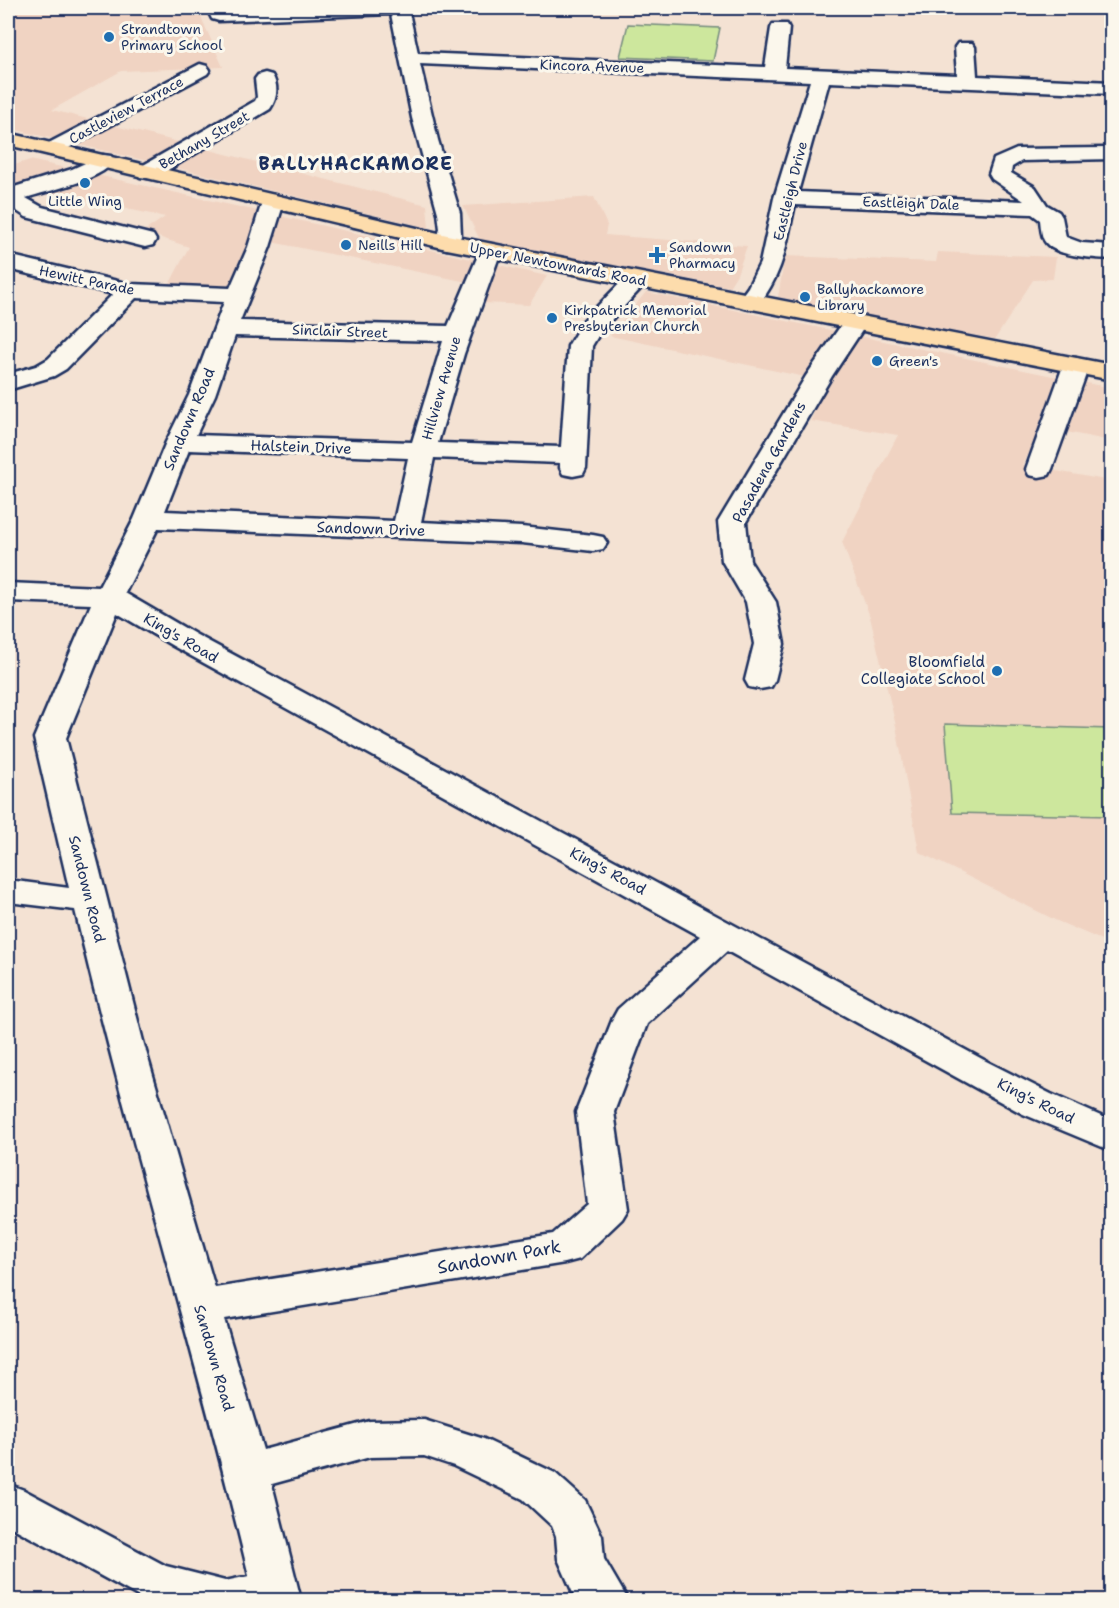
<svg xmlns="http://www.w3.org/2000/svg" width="1119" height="1608" font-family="'Shantell Sans',sans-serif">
  <rect width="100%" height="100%" fill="#f4e2d3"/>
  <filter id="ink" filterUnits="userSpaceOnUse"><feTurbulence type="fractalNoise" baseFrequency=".0167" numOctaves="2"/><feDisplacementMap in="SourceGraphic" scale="12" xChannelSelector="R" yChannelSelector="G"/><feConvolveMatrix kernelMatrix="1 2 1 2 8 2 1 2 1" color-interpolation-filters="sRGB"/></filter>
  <g filter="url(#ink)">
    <g fill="#f0d3c2">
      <polygon points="8,8 197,8 223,67 121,71 52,110 427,205 429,228 8,128"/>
      <polygon points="30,160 195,197 547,276 529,305 483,303 482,285 252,238 229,287 169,285 189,247 143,232 165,217 24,187 8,179 8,167"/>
      <polygon points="594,197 607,225 605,235 747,246 737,274 729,287 480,240 463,206"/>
      <polygon points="938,252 1056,257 1053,279 1033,280 995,339 828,309 778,297 785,256 936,262"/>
      <polygon points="646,292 1111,388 1111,441 1042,427 1023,465 1111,481 1111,944 1055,920 919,852 896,726 870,617 842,542 898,435 811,421 824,381 610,336"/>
    </g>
    <g fill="#cde79d" stroke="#748b7e" stroke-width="1.5">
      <polygon points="628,24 720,28 713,61 620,57"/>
      <polygon points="945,724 1111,729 1111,816 952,813"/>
    </g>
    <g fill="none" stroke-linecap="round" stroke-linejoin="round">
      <defs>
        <g id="minor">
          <path d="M268,8H408L418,53L765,67L771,28L773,24H787L789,28L785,68L957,75L955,47L958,43H972L975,47L977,76L1112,82V94L829,82L798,192L1024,201L992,179L989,174L994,159L1017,149L1106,148L1112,149V159L1022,161L1012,167L1011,173L1035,187L1047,205L1059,212L1062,217L1066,237L1082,243L1112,245V259C1094,258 1058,257 1046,243C1041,238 1041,227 1040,220L1032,214L795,205C785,248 785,270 757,307L749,309L741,307L737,302L748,287L760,263L774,198L810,81L420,64L438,140L460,213L461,236L455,247L447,249L439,247L436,242L440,229L438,213L412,118L391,14L219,21L212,19L210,15L212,11L219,9Z"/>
          <polygon points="200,64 207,66 210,70 207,74 59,153 52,155 45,153 41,149 45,145"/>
          <path d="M265,73L272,75C279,86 277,99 270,109L156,177L148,178L140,177L137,172L140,167L255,101L257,97L255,79L258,75Z"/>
          <path d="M103,155L111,156L114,161C100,181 49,190 26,198L42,207L153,235L156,240L153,245L145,247L26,217L8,205V189L72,169Z"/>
          <path d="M273,195L281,197L284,202L270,247L240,321L448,326L482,246L490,244L498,246L501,251L464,354L438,443L561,447L568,346L582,322L628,275L636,273L644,275L648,280L644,285L601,331L592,346L586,468L583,474L573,476L563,474L560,468V463L434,458L421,522L522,527L593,535L603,537L607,543L603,549L593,551L522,543L158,528L125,593L195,634L984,1060L1051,1094L1112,1121V1151L1023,1114L727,951L647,1024L614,1112L628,1209L622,1219L580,1259L565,1263L224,1319L263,1450L370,1421L424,1420L484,1439L555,1473L585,1500L602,1536L604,1559L628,1600H576L558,1559L556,1536L552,1526L523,1499L454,1466L424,1456L370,1457L272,1484L301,1600H145L8,1525V1484L24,1490L166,1566L225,1581L249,1576C196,1353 127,1134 75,910L8,902V880L69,888L34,738L91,604L8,601V583L99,587L134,519L166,442L189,395L224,302L136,298L66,369L54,376L8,390V374L36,366L48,359L113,294L8,269V255L130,284L230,288L248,247L262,202L265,197ZM235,336L443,341L412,442L196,435L215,395ZM189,450L408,458L394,521L165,511ZM117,613L173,646L700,936L618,1009L613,1018L576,1112L587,1204L553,1234L215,1288L143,1041L66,738Z"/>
          <polygon points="855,316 864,318 867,323 832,376 746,522 750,561 776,602 784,644 775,680 771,687 760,689 749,687 745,680 754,644 746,602 722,561 718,522 806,376 846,318"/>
          <polygon points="1076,358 1085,361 1089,366 1052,469 1049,475 1039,477 1029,475 1026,469 1063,366 1067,361"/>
        </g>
        <polygon id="major" points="8,133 447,235 1112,365 1112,380 447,249 8,145"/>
      </defs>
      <use href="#minor" stroke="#1b2f5e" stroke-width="5"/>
      <use href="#major" stroke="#1b2f5e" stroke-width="5"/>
      <use href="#minor" fill="#fbf7ec" fill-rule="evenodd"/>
      <use href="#major" fill="#fddcac" fill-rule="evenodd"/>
    </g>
  </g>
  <g fill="#1f6fb2" stroke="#fbf7ec" stroke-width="2">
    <circle cx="109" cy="37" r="6"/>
    <circle cx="85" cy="183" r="6"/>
    <circle cx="346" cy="245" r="6"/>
    <path d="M654 246h6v6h6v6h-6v6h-6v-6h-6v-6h6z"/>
    <circle cx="805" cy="297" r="6"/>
    <circle cx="552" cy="318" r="6"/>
    <circle cx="877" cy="361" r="6"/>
    <circle cx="997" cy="671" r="6"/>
  </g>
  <g text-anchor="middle" stroke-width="6" stroke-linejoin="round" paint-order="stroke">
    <g font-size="14" fill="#1b2f5e" stroke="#fbf7ec" text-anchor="start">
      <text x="121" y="34">Strandtown<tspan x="121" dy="16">Primary School</tspan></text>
      <text x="85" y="206" text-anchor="middle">Little Wing</text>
      <text x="358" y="250">Neills Hill</text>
      <text x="669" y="252">Sandown<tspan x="669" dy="16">Pharmacy</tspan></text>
      <text x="817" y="294">Ballyhackamore<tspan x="817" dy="16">Library</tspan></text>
      <text x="564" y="315">Kirkpatrick Memorial<tspan x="564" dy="16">Presbyterian Church</tspan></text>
      <text x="889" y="366">Green's</text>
    </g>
    <g font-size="14" fill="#1b2f5e" stroke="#fbf7ec">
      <text transform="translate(592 66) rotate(2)" y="5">Kincora Avenue</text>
      <text transform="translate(126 110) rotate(-28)" y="5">Castleview Terrace</text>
      <text transform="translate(204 140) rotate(-30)" y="5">Bethany Street</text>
      <text transform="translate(790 191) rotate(-76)" y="5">Eastleigh Drive</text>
      <text transform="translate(911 203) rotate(2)" y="5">Eastleigh Dale</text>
      <text transform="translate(558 264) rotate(11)" y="5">Upper Newtownards Road</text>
      <text transform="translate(87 280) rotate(12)" y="5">Hewitt Parade</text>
      <text transform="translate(340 331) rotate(2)" y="5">Sinclair Street</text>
      <text transform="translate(441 388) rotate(-74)" y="5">Hillview Avenue</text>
    </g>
    <g font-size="15" fill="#1b2f5e" stroke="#fbf7ec">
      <text transform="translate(189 419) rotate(-67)" y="5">Sandown Road</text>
      <text transform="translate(301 447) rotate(2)" y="5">Halstein Drive</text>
      <text transform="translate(769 462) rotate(-61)" y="5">Pasadena Gardens</text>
      <text transform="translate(371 529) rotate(2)" y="5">Sandown Drive</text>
      <text transform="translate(181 638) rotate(30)" y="5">King's Road</text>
      <text transform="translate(608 871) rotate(28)" y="5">King's Road</text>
      <text transform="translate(87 889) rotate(76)" y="5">Sandown Road</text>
      <text transform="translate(1036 1101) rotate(26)" y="5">King's Road</text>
      <text transform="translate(214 1358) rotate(74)" y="5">Sandown Road</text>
    </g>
    <g font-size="15" fill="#1b2f5e" stroke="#fbf7ec" text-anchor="end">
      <text x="985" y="667">Bloomfield<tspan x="985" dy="17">Collegiate School</tspan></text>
    </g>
    <g font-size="18" font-weight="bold" letter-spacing="1.5" fill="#1b2f5e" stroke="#fbf7ec">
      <text x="356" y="170">BALLYHACKAMORE</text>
    </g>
    <g font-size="18" fill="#1b2f5e" stroke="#fbf7ec">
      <text transform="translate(499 1257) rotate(-10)" y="6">Sandown Park</text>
    </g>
  </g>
  <rect width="1119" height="1608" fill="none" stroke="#fbf7ec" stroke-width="30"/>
  <rect x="15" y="15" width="1089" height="1578" fill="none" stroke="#1b2f5e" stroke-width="2" filter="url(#ink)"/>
</svg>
